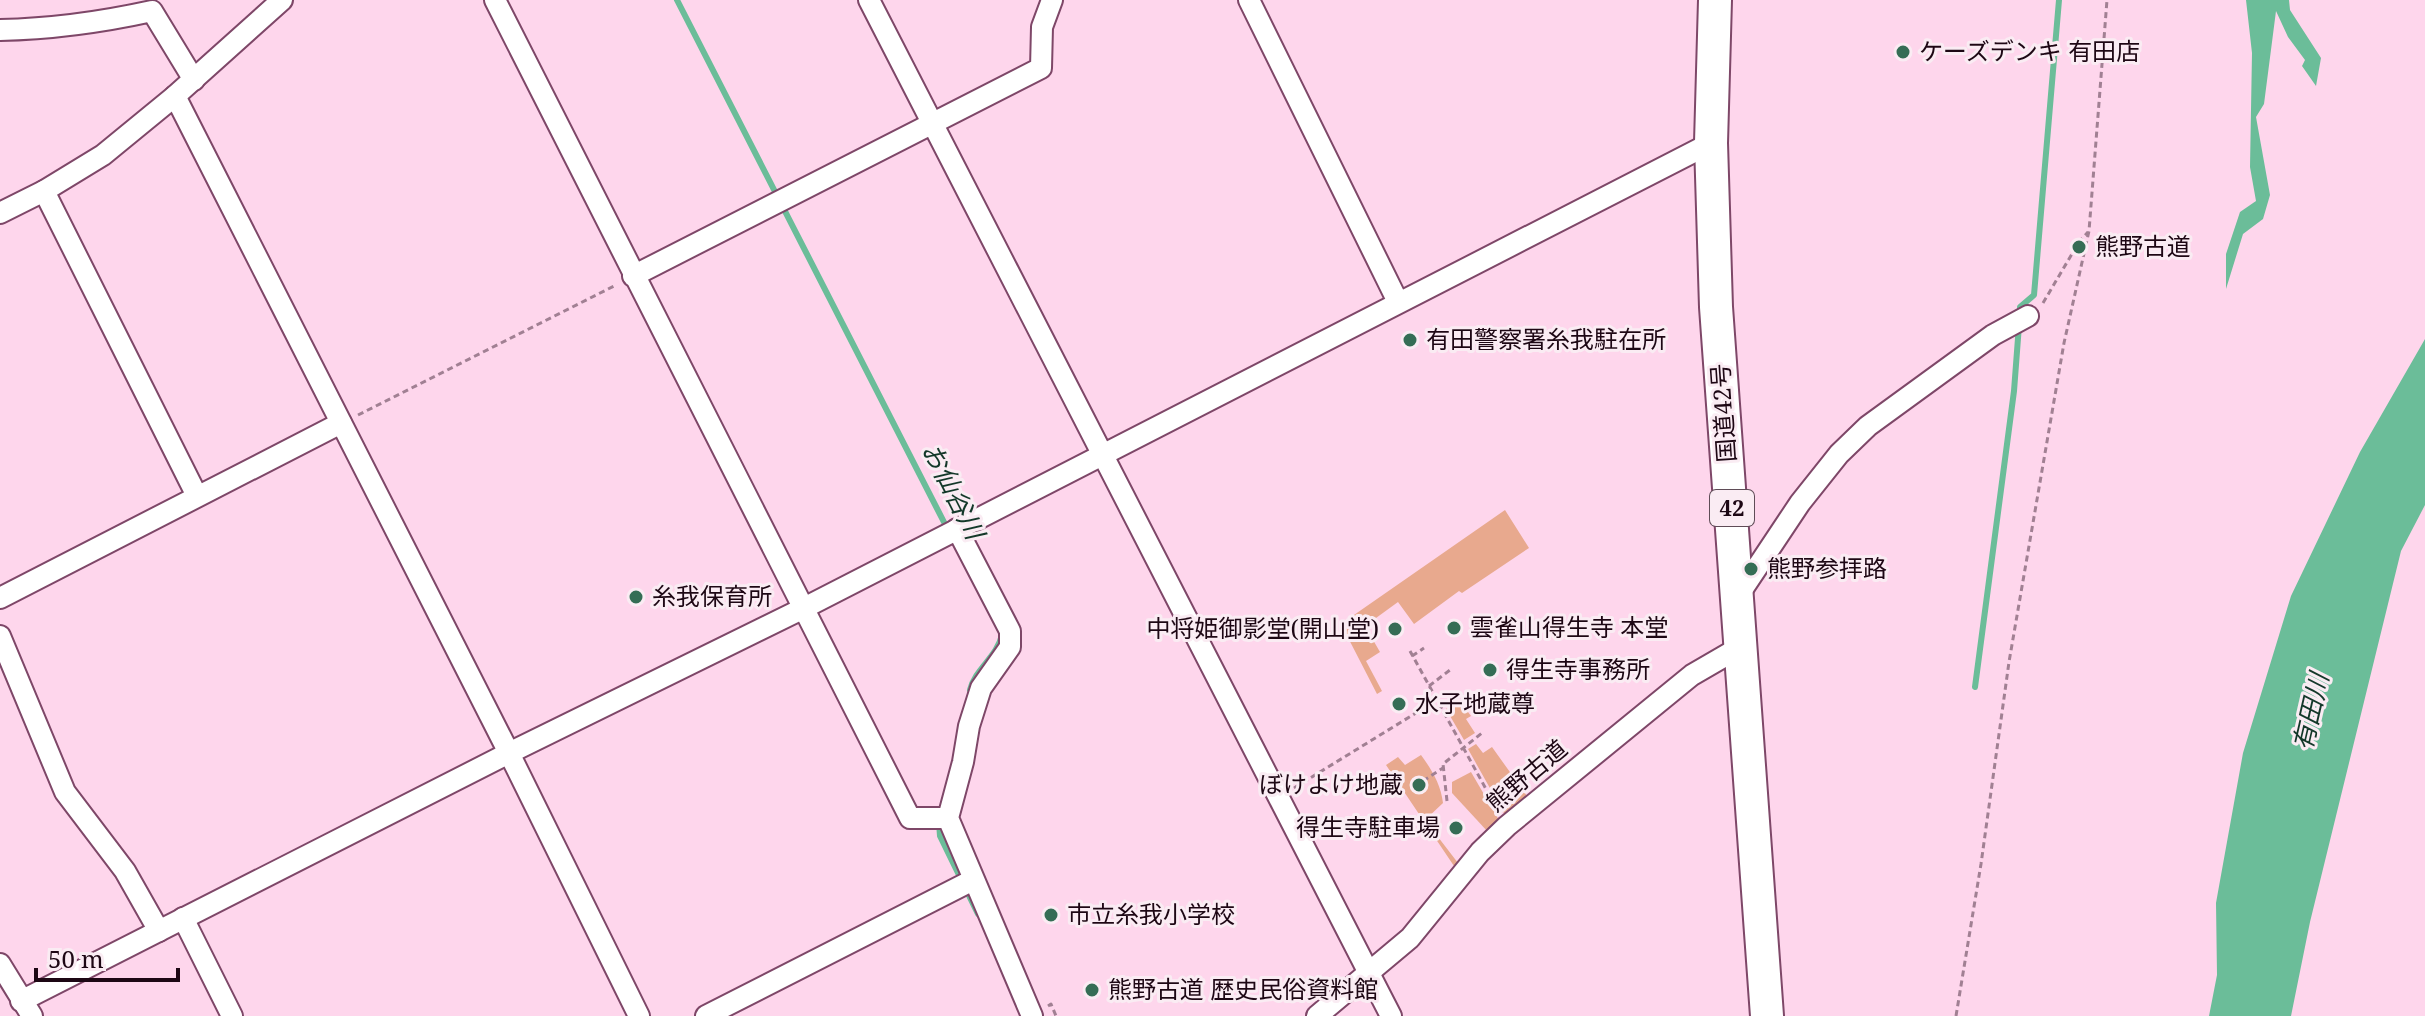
<svg xmlns="http://www.w3.org/2000/svg" width="2425" height="1016" font-family="'Noto Serif','Noto Sans JP',serif">
  <rect width="100%" height="100%" fill="#fed6ec"/>
  <g fill="#e8a98e">
    <polygon points="1505,510 1529,548 1462,593 1459,591 1414,624 1398,602 1365,626 1380,652 1366,661 1382,691 1377,694 1341,624"/>
    <polygon points="1459,700 1471,716 1466,719 1475,733 1464,740 1446,709"/>
    <polygon points="1476,744 1483,753 1492,747 1527,796 1505,815 1468,749"/>
    <path d="M1421,755C1432,770 1441,785 1443,803L1425,820L1458,863L1454,866L1386,765L1398,757L1405,765Z"/>
    <polygon points="1471,772 1499,820 1488,832 1452,793 1452,782"/>
  </g>
  <g fill="#6bbd99">
    <polygon points="2246,0 2289,0 2290,10 2321,58 2316,86 2302,66 2305,60 2288,37 2276,11 2264,104 2256,117 2270,195 2263,219 2243,234 2226,289 2226,254 2240,212 2256,201 2250,167 2252,53"/>
    <polygon points="2425,339 2425,505 2401,551 2310,922 2291,1016 2209,1016 2217,975 2216,903 2243,753 2291,596 2360,452"/>
  </g>
  <g fill="none" stroke-linecap="round" stroke-linejoin="round">
    <g stroke="#6bbd99" stroke-width="6">
      <polyline points="677,0 948,530"/>
      <polyline points="2020,310 2020,307 2034,295 2059,0"/>
      <polyline points="1975,687 2014,391 2019,325"/>
      <path d="M970,690C975,669 997,657 1002,635"/>
      <polyline points="939,822 940,836 978,914"/>
    </g>
    <defs>
      <g id="minor">
        <polyline points="495,0 910,818 948,818"/>
        <polyline points="869,0 1391,1016"/>
        <polyline points="1249,0 1398,302"/>
        <path d="M0,30C51,29 102,22 152,11L194,80"/>
        <polyline points="175,96 509,753 639,1016"/>
        <polyline points="44,191 103,155 175,96 282,0"/>
        <polyline points="0,213 44,191 197,496"/>
        <polyline points="633,276 1041,68 1042,27 1052,0"/>
        <polyline points="957,529 1010,631 1010,647 981,688 969,726 963,762 948,818 1032,1016"/>
        <polyline points="1738,596 1800,503 1839,454 1868,426 1993,335 2028,316"/>
        <polyline points="0,598 341,423"/>
        <polyline points="0,636 65,792 125,871 159,931"/>
        <polyline points="183,918 232,1016"/>
        <polyline points="0,964 32,1016"/>
        <polyline points="21,1001 509,753 804,608 1711,143"/>
        <polyline points="706,1016 973,880"/>
        <polyline points="1317,1016 1410,938 1480,852 1507,826 1692,675 1742,646"/>
      </g>
      <polyline id="trunk" points="1715,0 1711,143 1716,307 1767,1016"/>
    </defs>
    <use href="#minor" stroke="#7e4768" stroke-width="24"/>
    <use href="#trunk" stroke="#7e4768" stroke-width="36"/>
    <g stroke="#a18093" stroke-width="3" stroke-dasharray="6 4" stroke-linecap="butt">
      <polyline points="2043,303 2079,242 2088,232"/>
      <polyline points="358,415 616,285"/>
      <polyline points="1410,651 1497,809"/>
      <polyline points="1412,656 1424,648"/>
      <polyline points="1429,686 1450,670"/>
      <polyline points="1440,706 1456,695"/>
      <polyline points="1423,781 1443,768"/>
      <polyline points="1294,788 1437,700"/>
      <polyline points="1447,801 1443,764 1482,733"/>
      <polyline points="1048,1006 1051,1004 1056,1016"/>
      <polyline points="1956,1016 1981,864 2009,662 2064,343 2089,231 2107,0"/>
    </g>
    <use href="#minor" stroke="#fff" stroke-width="20"/>
    <use href="#trunk" stroke="#fff" stroke-width="32"/>
  </g>
  <g fill="#356d55" stroke="#faecf3" stroke-width="3">
    <circle cx="1903" cy="52" r="8"/>
    <circle cx="2079" cy="247" r="8"/>
    <circle cx="1410" cy="340" r="8"/>
    <circle cx="1751" cy="569" r="8"/>
    <circle cx="636" cy="597" r="8"/>
    <circle cx="1454" cy="628" r="8"/>
    <circle cx="1395" cy="629" r="8"/>
    <circle cx="1490" cy="670" r="8"/>
    <circle cx="1399" cy="704" r="8"/>
    <circle cx="1419" cy="785" r="8"/>
    <circle cx="1456" cy="828" r="8"/>
    <circle cx="1051" cy="915" r="8"/>
    <circle cx="1092" cy="990" r="8"/>
  </g>
  <g text-anchor="middle" stroke-width="6" stroke-linejoin="round" paint-order="stroke">
    <rect fill="#faecf3" stroke="#5f4c57" stroke-width="2" x="1710" y="490" width="44" height="36" rx="6"/>
    <g font-size="22" font-weight="bold" fill="#1d0714">
      <text x="1732" y="516">42</text>
    </g>
    <g font-size="24" fill="#1d0714" stroke="#faecf3" text-anchor="start">
      <text x="1919" y="60">ケーズデンキ 有田店</text>
      <text x="2095" y="255">熊野古道</text>
      <text x="1426" y="348">有田警察署糸我駐在所</text>
      <text x="1767" y="577">熊野参拝路</text>
      <text x="652" y="605">糸我保育所</text>
      <text x="1470" y="636">雲雀山得生寺 本堂</text>
      <text x="1379" y="637" text-anchor="end">中将姫御影堂(開山堂)</text>
      <text x="1506" y="678">得生寺事務所</text>
      <text x="1415" y="712">水子地蔵尊</text>
      <text x="1403" y="793" text-anchor="end">ぼけよけ地蔵</text>
      <text x="1440" y="836" text-anchor="end">得生寺駐車場</text>
      <text x="1067" y="923">市立糸我小学校</text>
      <text x="1108" y="998">熊野古道 歴史民俗資料館</text>
    </g>
    <g font-size="24" fill="#1d0714" stroke="#faecf3">
      <text transform="translate(1724 413) rotate(-94)" y="8">国道42号</text>
      <text transform="translate(1527 776) rotate(-40)" y="8">熊野古道</text>
    </g>
    <g font-size="26" font-style="italic" fill="#133829" stroke="#faecf3">
      <text transform="translate(953 491) rotate(63)" y="9">お仙谷川</text>
      <text transform="translate(2311 712) rotate(-77)" y="9">有田川</text>
    </g>
  </g>
  <path d="M36 968v12h142v-12" fill="none" stroke="#1d0714" stroke-width="4"/>
  <text x="48" y="968" font-size="24" fill="#1d0714" stroke="#faecf3" stroke-width="6" paint-order="stroke">50 m</text>
</svg>
